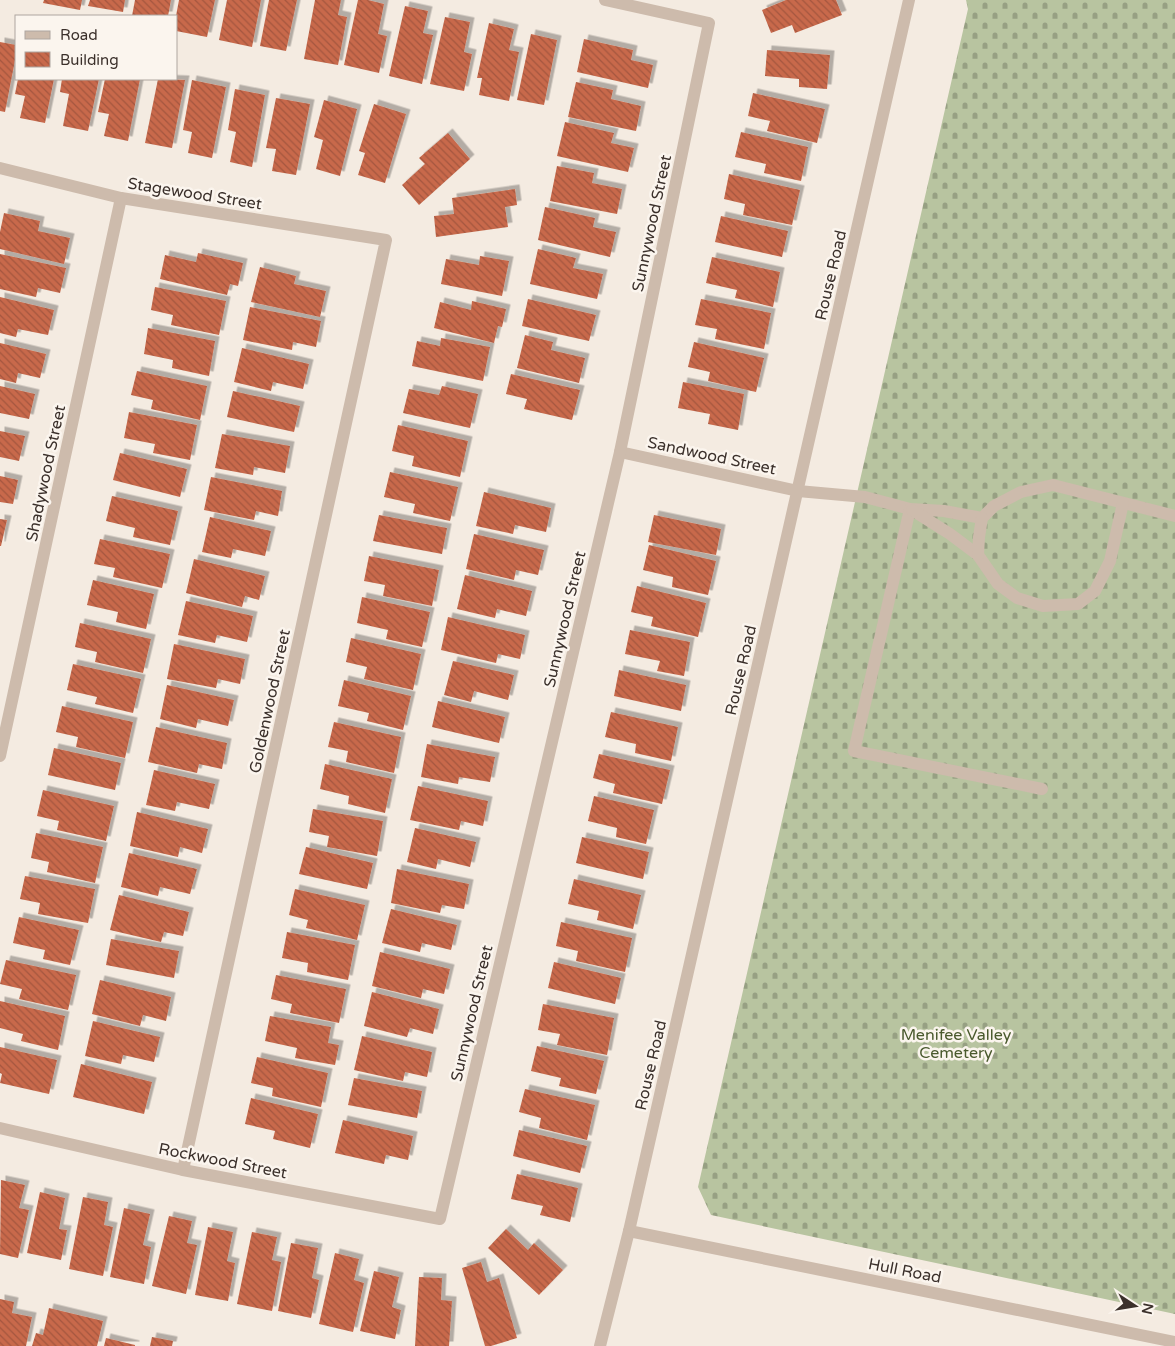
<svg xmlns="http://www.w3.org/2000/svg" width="1175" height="1346" font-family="'Varela Round',sans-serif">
  <defs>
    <pattern id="cemetery-stones" width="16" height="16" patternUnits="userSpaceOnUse" patternTransform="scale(1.25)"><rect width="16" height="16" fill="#b8c4a0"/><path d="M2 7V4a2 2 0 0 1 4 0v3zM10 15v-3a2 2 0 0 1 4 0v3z" fill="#97a083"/></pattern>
    <pattern id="building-back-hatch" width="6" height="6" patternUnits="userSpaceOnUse" patternTransform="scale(1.25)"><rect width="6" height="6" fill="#c8694b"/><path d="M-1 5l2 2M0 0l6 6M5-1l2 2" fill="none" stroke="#a4573f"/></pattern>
    <filter id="shadow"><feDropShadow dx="4.5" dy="-4.5" stdDeviation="0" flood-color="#0004"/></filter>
  </defs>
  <rect width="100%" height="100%" fill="#f4ebe1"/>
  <polygon fill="url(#cemetery-stones)" points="966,0 1175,0 1175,1314 711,1215 698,1187 968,9"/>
  <g fill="url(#building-back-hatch)" filter="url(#shadow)">
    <polygon points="44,0 82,0 80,10 43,3"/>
    <polygon points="90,0 125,0 123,12 88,6"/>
    <polygon points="135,0 171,0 168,16 132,16"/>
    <polygon points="179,0 215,0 207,37 176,31 176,16"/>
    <polygon points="227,0 261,0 252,47 219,40"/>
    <polygon points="269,0 297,0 286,51 260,46"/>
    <polygon points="315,0 341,0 338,15 347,17 338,65 304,59"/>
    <polygon points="358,0 368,0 384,4 378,34 387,36 379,73 344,65"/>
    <polygon points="786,0 836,0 842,15 795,33 792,25 771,33 762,10"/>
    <polygon points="405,6 428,11 423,33 433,35 422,84 389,76"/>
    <polygon points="445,17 470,22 464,52 472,54 464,91 430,84"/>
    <polygon points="489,23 514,29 509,50 519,52 509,101 479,95 482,78 477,78"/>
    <polygon points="531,34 557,40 544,105 517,100"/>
    <polygon points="584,39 633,50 631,60 653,65 648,88 577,72"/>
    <polygon points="0,42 16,45 16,55 5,112 0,111"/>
    <polygon points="767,50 830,55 827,89 799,87 799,79 765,76"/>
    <polygon points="18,79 54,79 45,123 20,118 25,96 15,94"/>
    <polygon points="62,79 99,79 88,131 63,126 69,94 60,92"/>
    <polygon points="105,79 140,79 128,141 104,136 109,114 98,112"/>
    <polygon points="158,79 185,80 172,148 145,143"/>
    <polygon points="192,80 226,87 212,158 188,153 192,132 183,130"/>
    <polygon points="576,82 613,90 611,99 641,106 636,131 568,117"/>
    <polygon points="235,89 265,95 252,167 230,162 236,132 228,130"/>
    <polygon points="753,93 825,109 817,143 767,131 770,121 748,116"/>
    <polygon points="276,98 310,104 296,175 272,171 276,149 266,148"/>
    <polygon points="324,100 357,109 340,176 316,169 323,140 314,137"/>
    <polygon points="374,104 406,114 385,183 358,175 365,153 359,151"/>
    <polygon points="565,122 614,133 611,143 634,148 628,172 557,156"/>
    <polygon points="741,132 808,147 801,181 764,173 766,164 735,157"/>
    <polygon points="448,133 470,159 419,205 402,185 425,164 419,158"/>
    <polygon points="557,166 594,173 592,183 622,189 617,214 550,201"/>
    <polygon points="729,174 800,190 792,225 743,215 745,204 724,199"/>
    <polygon points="515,189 517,205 505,207 508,227 436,237 434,216 454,214 452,198"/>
    <polygon points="545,207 595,218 593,227 616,232 610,257 538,240"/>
    <polygon points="4,213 40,221 38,231 70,238 64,264 0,249 0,232"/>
    <polygon points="721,216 788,231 782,257 715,242"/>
    <polygon points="538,249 576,258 573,268 603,274 597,299 530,284"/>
    <polygon points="198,253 243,263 238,286 230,284 227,295 160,279 165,255 196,262"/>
    <polygon points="0,254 66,268 60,293 38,288 36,297 0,289"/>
    <polygon points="480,256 509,261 502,296 441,284 446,259 479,265"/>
    <polygon points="712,257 780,272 773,307 735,298 737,290 706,283"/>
    <polygon points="260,267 296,276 294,284 326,291 320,317 251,302"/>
    <polygon points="155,287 226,301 219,335 171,325 173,315 151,310"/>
    <polygon points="0,297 54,310 48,335 18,329 16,337 0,333"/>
    <polygon points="528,299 596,315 589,341 522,326"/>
    <polygon points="701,299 771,313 764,349 715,339 717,329 695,325"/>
    <polygon points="472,301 506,309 502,327 498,326 494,343 434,328 440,302 471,310"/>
    <polygon points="250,307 321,321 316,347 293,342 292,350 243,340"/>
    <polygon points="148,328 215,341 209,376 172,368 173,360 144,354"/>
    <polygon points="525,335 553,342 551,350 585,358 579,383 517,368"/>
    <polygon points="441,338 490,347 483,381 412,366 417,341 440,346"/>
    <polygon points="694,342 764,358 756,392 708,381 710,372 688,367"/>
    <polygon points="0,343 46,354 40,378 18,373 16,383 0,379"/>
    <polygon points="242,348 309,364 303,389 273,382 271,391 234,382"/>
    <polygon points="137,371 207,386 200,420 151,409 153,400 131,395"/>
    <polygon points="511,374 580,390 572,420 524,409 527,399 506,394"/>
    <polygon points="683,382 744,394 738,430 708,424 710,414 678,408"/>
    <polygon points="0,386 35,394 29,419 0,413"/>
    <polygon points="442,386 478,394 470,428 403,413 409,389 439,395"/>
    <polygon points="233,391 300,406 294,432 227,417"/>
    <polygon points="129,412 197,425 190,460 153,453 155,444 124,438"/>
    <polygon points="398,425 468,441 460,477 412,466 414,456 392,451"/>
    <polygon points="0,431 25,436 19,461 0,457"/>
    <polygon points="222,434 290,446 285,473 254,467 253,475 215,468"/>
    <polygon points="120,453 187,469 180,497 113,480"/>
    <polygon points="390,472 458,487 450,521 413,513 415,504 384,497"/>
    <polygon points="0,476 18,480 13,504 0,502"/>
    <polygon points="211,477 282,491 278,516 256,511 254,520 204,510"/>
    <polygon points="484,492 551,508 546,532 515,525 513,534 476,526"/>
    <polygon points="112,496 178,511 170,545 133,537 135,528 106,521"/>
    <polygon points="379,515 447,528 442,554 373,541"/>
    <polygon points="654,515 721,529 716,555 648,542"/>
    <polygon points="210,517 271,531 265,556 233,549 231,558 202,552"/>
    <polygon points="0,519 7,520 1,546 0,546"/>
    <polygon points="474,534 544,550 538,575 516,570 514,580 466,569"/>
    <polygon points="100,539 170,554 162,588 113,577 115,568 94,564"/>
    <polygon points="649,545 716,561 708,595 672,587 673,577 643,570"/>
    <polygon points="369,556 439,570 432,606 383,596 385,585 364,581"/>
    <polygon points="194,559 265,576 259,600 245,596 242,607 186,593"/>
    <polygon points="465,575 532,591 526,616 497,609 495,618 457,609"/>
    <polygon points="93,580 154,594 146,629 116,622 118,612 87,605"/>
    <polygon points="637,586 706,603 698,637 651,626 653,617 631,612"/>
    <polygon points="362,597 430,612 422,647 386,639 388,630 357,623"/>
    <polygon points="186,601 253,616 247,642 217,635 215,643 178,635"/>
    <polygon points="448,617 525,635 520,659 498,654 496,663 441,650"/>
    <polygon points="80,623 151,639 143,673 95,662 97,652 75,647"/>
    <polygon points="630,630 690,642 684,676 657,671 660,661 625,654"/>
    <polygon points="351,638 421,654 413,690 364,679 367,667 346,662"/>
    <polygon points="174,644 245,659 240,684 218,679 216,688 167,679"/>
    <polygon points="453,661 514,675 508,700 474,691 471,702 444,695"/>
    <polygon points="73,664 141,679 133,713 95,704 97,697 67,690"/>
    <polygon points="619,670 686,685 681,711 614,696"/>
    <polygon points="344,680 411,696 403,730 367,721 369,713 338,706"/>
    <polygon points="167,685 234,700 228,726 198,719 196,728 160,719"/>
    <polygon points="438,701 505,717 499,743 432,727"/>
    <polygon points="62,706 133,722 125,758 76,747 78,737 56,732"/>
    <polygon points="611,712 678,727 671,761 635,753 636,744 605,737"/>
    <polygon points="334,722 401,737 394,773 346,762 348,751 328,747"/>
    <polygon points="156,727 227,743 222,769 199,764 197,773 148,762"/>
    <polygon points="427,744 495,757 490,782 459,777 458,784 421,777"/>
    <polygon points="54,748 121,763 115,790 48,775"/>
    <polygon points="599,754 670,770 662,804 613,793 615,784 593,778"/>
    <polygon points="325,764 392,779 385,813 348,804 349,796 320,789"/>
    <polygon points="154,770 215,784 209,809 177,802 175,811 146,805"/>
    <polygon points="418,786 488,801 483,826 461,821 459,830 410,820"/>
    <polygon points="43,790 114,806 106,841 57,830 59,821 37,816"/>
    <polygon points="594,796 654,810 646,844 616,837 617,828 588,821"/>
    <polygon points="313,809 383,821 377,856 327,847 329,836 309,832"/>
    <polygon points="137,812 208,829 202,853 180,847 178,857 130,846"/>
    <polygon points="415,828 476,842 470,867 438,859 436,869 407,862"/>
    <polygon points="36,833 103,847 95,883 47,872 49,862 31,858"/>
    <polygon points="582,837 649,852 643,879 576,863"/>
    <polygon points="306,847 373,863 367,889 299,874"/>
    <polygon points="129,853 197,869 190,894 160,887 158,896 121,887"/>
    <polygon points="397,869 469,884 464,909 442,905 440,913 391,903"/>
    <polygon points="25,876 95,889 88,923 38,914 40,903 20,899"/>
    <polygon points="574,879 641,895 633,929 597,920 599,911 568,904"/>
    <polygon points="295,889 365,905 357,940 306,928 308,920 289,915"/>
    <polygon points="119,895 189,912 183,936 164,932 161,942 110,930"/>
    <polygon points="391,909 457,925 451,950 422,943 420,952 382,943"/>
    <polygon points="19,917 79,930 70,965 43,959 45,950 13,943"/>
    <polygon points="561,922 632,938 625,972 576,961 578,951 556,946"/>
    <polygon points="287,932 355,945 348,980 307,972 308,963 282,958"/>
    <polygon points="111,939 179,951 174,978 106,965"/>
    <polygon points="380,952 450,969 444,994 423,989 421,998 372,986"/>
    <polygon points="6,960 76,975 68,1010 19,999 22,989 0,984"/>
    <polygon points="554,962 621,978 615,1004 548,988"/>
    <polygon points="276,975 346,989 339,1023 290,1013 292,1004 271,999"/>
    <polygon points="100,980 171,997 166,1021 143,1015 140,1026 92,1014"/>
    <polygon points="372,992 439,1009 433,1034 410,1028 407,1037 364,1026"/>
    <polygon points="0,1001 65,1016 58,1050 21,1041 23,1034 0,1028"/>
    <polygon points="543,1004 614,1018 607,1055 557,1045 560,1034 538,1030"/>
    <polygon points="270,1016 331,1027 328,1043 339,1045 335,1065 295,1058 297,1048 265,1041"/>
    <polygon points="93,1021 160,1037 154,1062 123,1055 121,1064 85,1056"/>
    <polygon points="362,1036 432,1052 427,1077 405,1072 403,1081 354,1070"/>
    <polygon points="537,1046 604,1061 596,1094 559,1086 561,1078 531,1071"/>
    <polygon points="0,1047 57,1060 49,1094 0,1083 2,1074 0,1073"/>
    <polygon points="257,1057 328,1073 321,1107 272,1096 273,1088 251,1083"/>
    <polygon points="81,1064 152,1082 144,1114 73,1097"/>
    <polygon points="354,1078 422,1091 417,1118 348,1105"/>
    <polygon points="525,1089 595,1105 587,1140 539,1128 541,1118 519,1112"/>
    <polygon points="251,1098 318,1114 310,1148 273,1139 275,1131 245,1124"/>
    <polygon points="343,1120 413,1136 408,1160 386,1155 384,1164 335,1153"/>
    <polygon points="519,1130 587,1146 580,1173 513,1156"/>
    <polygon points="517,1174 578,1188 570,1222 540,1215 543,1206 511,1199"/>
    <polygon points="1,1180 25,1185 19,1208 29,1210 18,1258 0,1254"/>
    <polygon points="40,1192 65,1198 59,1229 67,1230 61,1260 27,1253"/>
    <polygon points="83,1197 108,1202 104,1225 113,1227 103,1276 69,1269"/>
    <polygon points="124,1208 150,1214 143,1245 151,1247 144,1284 110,1277"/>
    <polygon points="169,1216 192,1221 187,1243 197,1245 186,1294 152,1286"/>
    <polygon points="208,1227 233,1232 227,1261 235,1263 228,1301 195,1295"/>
    <polygon points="506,1229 528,1250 534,1243 563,1270 539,1295 488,1248"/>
    <polygon points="252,1232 277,1237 272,1260 281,1262 272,1311 237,1304"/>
    <polygon points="291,1243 318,1248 312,1278 319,1280 311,1318 278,1311"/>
    <polygon points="335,1253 359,1259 354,1280 364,1283 353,1332 319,1324"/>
    <polygon points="481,1262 487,1282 499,1278 517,1338 491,1346 485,1346 462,1268"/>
    <polygon points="374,1271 399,1277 392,1307 401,1310 395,1339 360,1331"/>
    <polygon points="419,1277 442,1278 441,1300 452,1301 449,1346 415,1346"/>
    <polygon points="0,1299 14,1302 12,1313 32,1317 26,1346 0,1346"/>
    <polygon points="49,1308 103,1321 97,1346 32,1346 36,1333 43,1335"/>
    <polygon points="152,1337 173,1341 172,1346 150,1346"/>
    <polygon points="106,1338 135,1345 135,1346 104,1346"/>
  </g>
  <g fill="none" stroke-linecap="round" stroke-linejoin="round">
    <g stroke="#cdbbac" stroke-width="12">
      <polyline points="0,168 121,198 386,240 183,1170"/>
      <polyline points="620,452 798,491 865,497 910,509 944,511 982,518 994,506 1021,492 1053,485 1175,516"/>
      <polyline points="910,509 854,751 1042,789"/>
      <polyline points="912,510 950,534 978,555 998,584 1017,598 1043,606 1078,604 1095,591 1110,561 1123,503"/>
      <polyline points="978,555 979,537 982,518"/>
      <polyline points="0,756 121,198"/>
      <polyline points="0,1128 183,1170 440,1219 620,452 709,23 605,0"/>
      <polyline points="629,1231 1175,1342"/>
      <polyline points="600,1346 629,1231 909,0"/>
    </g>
  </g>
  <g text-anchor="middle" stroke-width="5" stroke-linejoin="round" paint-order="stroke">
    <g font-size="16" fill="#3b302b" stroke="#fbf5ee">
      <text transform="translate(195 193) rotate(9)" y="6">Stagewood Street</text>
      <text transform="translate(651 223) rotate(-78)" y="6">Sunnywood Street</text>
      <text transform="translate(830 275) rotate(-77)" y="6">Rouse Road</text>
      <text transform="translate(712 455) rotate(12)" y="6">Sandwood Street</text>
      <text transform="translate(45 473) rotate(-78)" y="6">Shadywood Street</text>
      <text transform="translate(564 619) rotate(-77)" y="6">Sunnywood Street</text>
      <text transform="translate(740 670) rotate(-77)" y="6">Rouse Road</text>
      <text transform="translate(269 701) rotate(-78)" y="6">Goldenwood Street</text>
      <text transform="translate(471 1013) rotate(-77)" y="6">Sunnywood Street</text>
      <text transform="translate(650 1065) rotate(-77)" y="6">Rouse Road</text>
      <text transform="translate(223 1160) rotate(11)" y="6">Rockwood Street</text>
      <text transform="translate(905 1270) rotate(11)" y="6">Hull Road</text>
    </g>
    <g font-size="16" fill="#4a5a2e" stroke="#fbf5ee">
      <text x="956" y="1040">Menifee Valley<tspan x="956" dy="18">Cemetery</tspan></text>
    </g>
  </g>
  <rect x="15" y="15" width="162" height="65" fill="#fbf5ee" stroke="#aea6a0"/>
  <rect x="25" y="31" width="25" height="8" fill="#cdbbac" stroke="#aea6a0"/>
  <text x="60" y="40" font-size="15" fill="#3b302b">Road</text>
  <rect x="25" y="52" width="25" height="15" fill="url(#building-back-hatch)" stroke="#aea6a0"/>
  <text x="60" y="65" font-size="15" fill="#3b302b">Building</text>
  <g transform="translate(1135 1306) rotate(102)" stroke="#fbf5ee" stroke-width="4" paint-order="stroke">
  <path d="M0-4L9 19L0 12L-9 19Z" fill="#3b302b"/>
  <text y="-8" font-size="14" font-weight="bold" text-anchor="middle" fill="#3b302b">N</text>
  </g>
</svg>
